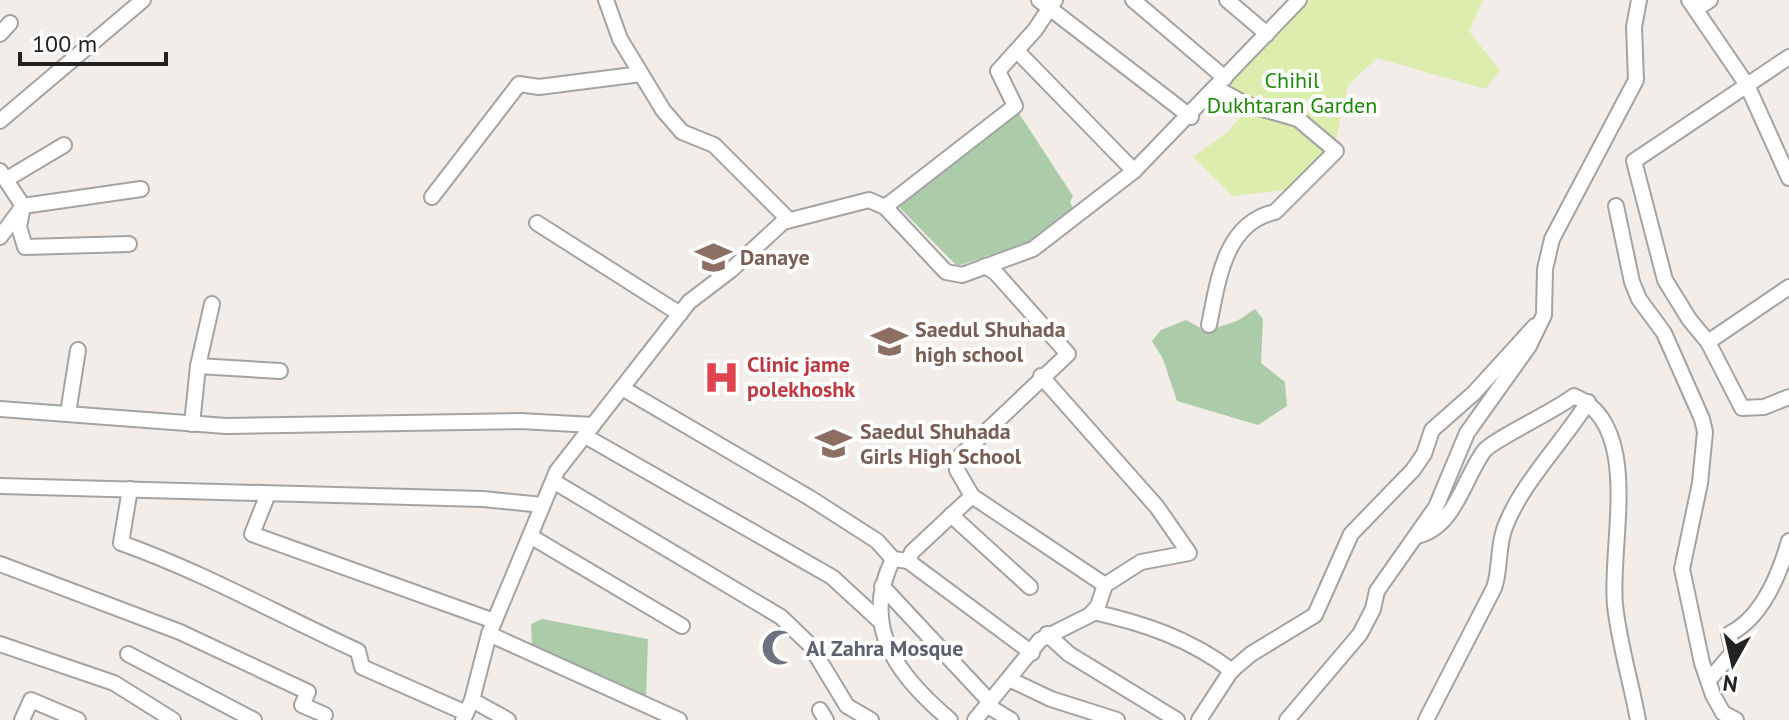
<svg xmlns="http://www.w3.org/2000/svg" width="1789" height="720" font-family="'PT Sans',sans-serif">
  <rect width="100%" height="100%" fill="#f2ede9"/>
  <polygon fill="#dcedae" points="1309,0 1483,0 1469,31 1500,71 1485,89 1377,58 1348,85 1334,148 1301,183 1284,190 1233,196 1193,157 1228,132 1242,115 1214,99"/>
  <g fill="#accca9">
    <polygon points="1018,112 1073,196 1070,202 1074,210 1032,241 957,266 899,207"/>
    <polygon points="1255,309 1263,319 1261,363 1285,382 1287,406 1258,425 1177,401 1163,359 1152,341 1161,330 1186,320 1206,331 1237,321"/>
    <polygon points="542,619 648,639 646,701 532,646 531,624"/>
  </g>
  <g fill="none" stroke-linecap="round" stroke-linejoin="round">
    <defs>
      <g id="minor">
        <polyline points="606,0 620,39 663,110 682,132 714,145 789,220"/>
        <polyline points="1039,0 1191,117"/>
        <polyline points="1133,0 1225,78"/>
        <polyline points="1227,0 1267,34"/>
        <polyline points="1689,0 1747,85 1789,178"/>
        <polyline points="1696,9 1710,0"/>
        <polyline points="0,34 10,23"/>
        <polyline points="1017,51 1134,171"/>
        <polyline points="1789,57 1634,161 1665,280 1689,319 1708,342 1742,408 1764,407 1789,397"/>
        <polyline points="0,121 143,0"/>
        <polyline points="0,171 23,206 19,227 25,247 129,244"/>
        <polyline points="7,179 64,145"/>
        <polyline points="432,197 519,84 539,87 641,74"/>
        <polyline points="1616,206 1632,282 1639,299 1664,333 1702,419 1705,432 1700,483 1682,569 1702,663 1713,695 1723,713 1736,720"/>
        <polyline points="885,207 1015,106 998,71 1035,30 1055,0"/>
        <polyline points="537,223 680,314"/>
        <polyline points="0,237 23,206 141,189"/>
        <path d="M1209,325C1218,282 1224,223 1275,212L1336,151L1298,119L1245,104L1216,88"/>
        <polyline points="1708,342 1789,287"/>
        <polyline points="198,366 280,371"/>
        <path d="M622,388L810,498L877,541L893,559C859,628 899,677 950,720"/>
        <polyline points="0,409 226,426 520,421 593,425"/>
        <polyline points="68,413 78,350"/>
        <polyline points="192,424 198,366 212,304"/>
        <polyline points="585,436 832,577 881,622"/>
        <polyline points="553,481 781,617 810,645 847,706 871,720"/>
        <polyline points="0,486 483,499 542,505"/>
        <path d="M130,489L121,543C203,572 279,615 358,651L362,667L466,713"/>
        <polyline points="268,494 252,534 494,621"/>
        <polyline points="972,496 1105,585"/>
        <polyline points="951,515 1030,587"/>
        <polyline points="530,536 682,626"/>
        <path d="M1417,536C1455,527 1463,480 1484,451C1492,440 1555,411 1574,396C1644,425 1609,545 1615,605C1619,643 1631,682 1638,720"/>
        <polyline points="893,559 908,561 912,552 972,496 957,470 956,460 1068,354 996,273 985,266"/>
        <polyline points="908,561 1032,653"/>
        <polyline points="0,564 180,632 308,692 302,705 325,715"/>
        <polyline points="882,586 991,703"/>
        <path d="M1093,612C1143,623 1191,639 1232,671"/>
        <polyline points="489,634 679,720"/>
        <polyline points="1047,634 1069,654 1177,720"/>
        <polyline points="0,644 114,683 173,720"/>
        <polyline points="128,654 254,720"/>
        <polyline points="1011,680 1051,699 1117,720"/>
        <path d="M1709,680L1733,652L1729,634C1762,618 1779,576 1789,541"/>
        <polyline points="472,700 508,720"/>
        <polyline points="988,706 1011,720"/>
        <polyline points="820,710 826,720"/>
        <polyline points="22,720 31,700 78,720"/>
        <polyline points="463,720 472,700 489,634 557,471 689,302 731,270 783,222 869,200 885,207 946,272 962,275 1033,249 1134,171 1299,0"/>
        <polyline points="975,720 1040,640 1090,615 1098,606 1105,585 1141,562 1189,553 1157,507 1041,376"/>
        <polyline points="1199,720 1231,671 1251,654 1315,615 1351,534 1413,470 1424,454 1432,430 1474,393 1535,326"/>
        <polyline points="1287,720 1360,634 1373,609 1377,591 1436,507 1467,433 1529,346 1544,315 1545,269 1552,239 1636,80 1634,27 1639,0"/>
        <path d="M1426,720L1494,588C1501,568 1497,548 1505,527C1521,484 1563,442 1588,402"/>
      </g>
    </defs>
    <use href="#minor" stroke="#a3a3a3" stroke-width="18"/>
    <use href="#minor" stroke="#fff" stroke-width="14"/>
  </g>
  <defs>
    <symbol id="school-bare" viewBox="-9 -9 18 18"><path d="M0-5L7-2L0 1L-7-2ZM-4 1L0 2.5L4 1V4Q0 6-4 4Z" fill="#8d6e63" stroke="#fff" stroke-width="2.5" paint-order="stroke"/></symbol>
    <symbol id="hospital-bare" viewBox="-9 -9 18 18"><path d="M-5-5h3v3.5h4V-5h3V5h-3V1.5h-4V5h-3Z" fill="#e0444e" stroke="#fff" stroke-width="2.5" paint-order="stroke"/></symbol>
    <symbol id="mosque-bare" viewBox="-9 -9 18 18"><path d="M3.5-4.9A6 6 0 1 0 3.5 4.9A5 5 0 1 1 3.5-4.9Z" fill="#6b7280" stroke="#fff" stroke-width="2.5" paint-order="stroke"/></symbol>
  </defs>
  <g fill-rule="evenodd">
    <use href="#school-bare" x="688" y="232" width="51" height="51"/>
    <use href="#school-bare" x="864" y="316" width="51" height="51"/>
    <use href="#hospital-bare" x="696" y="352" width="51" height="51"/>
    <use href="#school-bare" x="808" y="418" width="51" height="51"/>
    <use href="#mosque-bare" x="754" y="622" width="51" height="51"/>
  </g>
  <g text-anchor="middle" stroke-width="8" stroke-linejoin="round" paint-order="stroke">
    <g font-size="22" fill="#1c8808" stroke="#fff">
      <text x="1292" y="88">Chihil<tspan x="1292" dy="25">Dukhtaran Garden</tspan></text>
    </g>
    <g font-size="22" font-weight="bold" fill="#785e54" stroke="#fff" text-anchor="start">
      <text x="740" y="265">Danaye</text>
      <text x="915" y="337">Saedul Shuhada<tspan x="915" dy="25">high school</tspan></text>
      <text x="860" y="439">Saedul Shuhada<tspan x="860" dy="25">Girls High School</tspan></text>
    </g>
    <g font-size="22" font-weight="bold" fill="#be3a42" stroke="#fff" text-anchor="start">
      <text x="747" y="372">Clinic jame<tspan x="747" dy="25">polekhoshk</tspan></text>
    </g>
    <g font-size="22" font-weight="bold" fill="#5b616d" stroke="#fff" text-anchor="start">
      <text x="806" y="656">Al Zahra Mosque</text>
    </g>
  </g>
  <g transform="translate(1733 664) rotate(188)" stroke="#ffffff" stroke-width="6" paint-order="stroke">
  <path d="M0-6L14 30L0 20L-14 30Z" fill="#222222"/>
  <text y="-12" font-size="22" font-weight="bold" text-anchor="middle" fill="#222222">N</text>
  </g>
  <path d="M20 52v12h146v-12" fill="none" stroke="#222222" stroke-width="4"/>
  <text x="32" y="52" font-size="24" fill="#222222" stroke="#ffffff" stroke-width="6" paint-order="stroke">100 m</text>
</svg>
